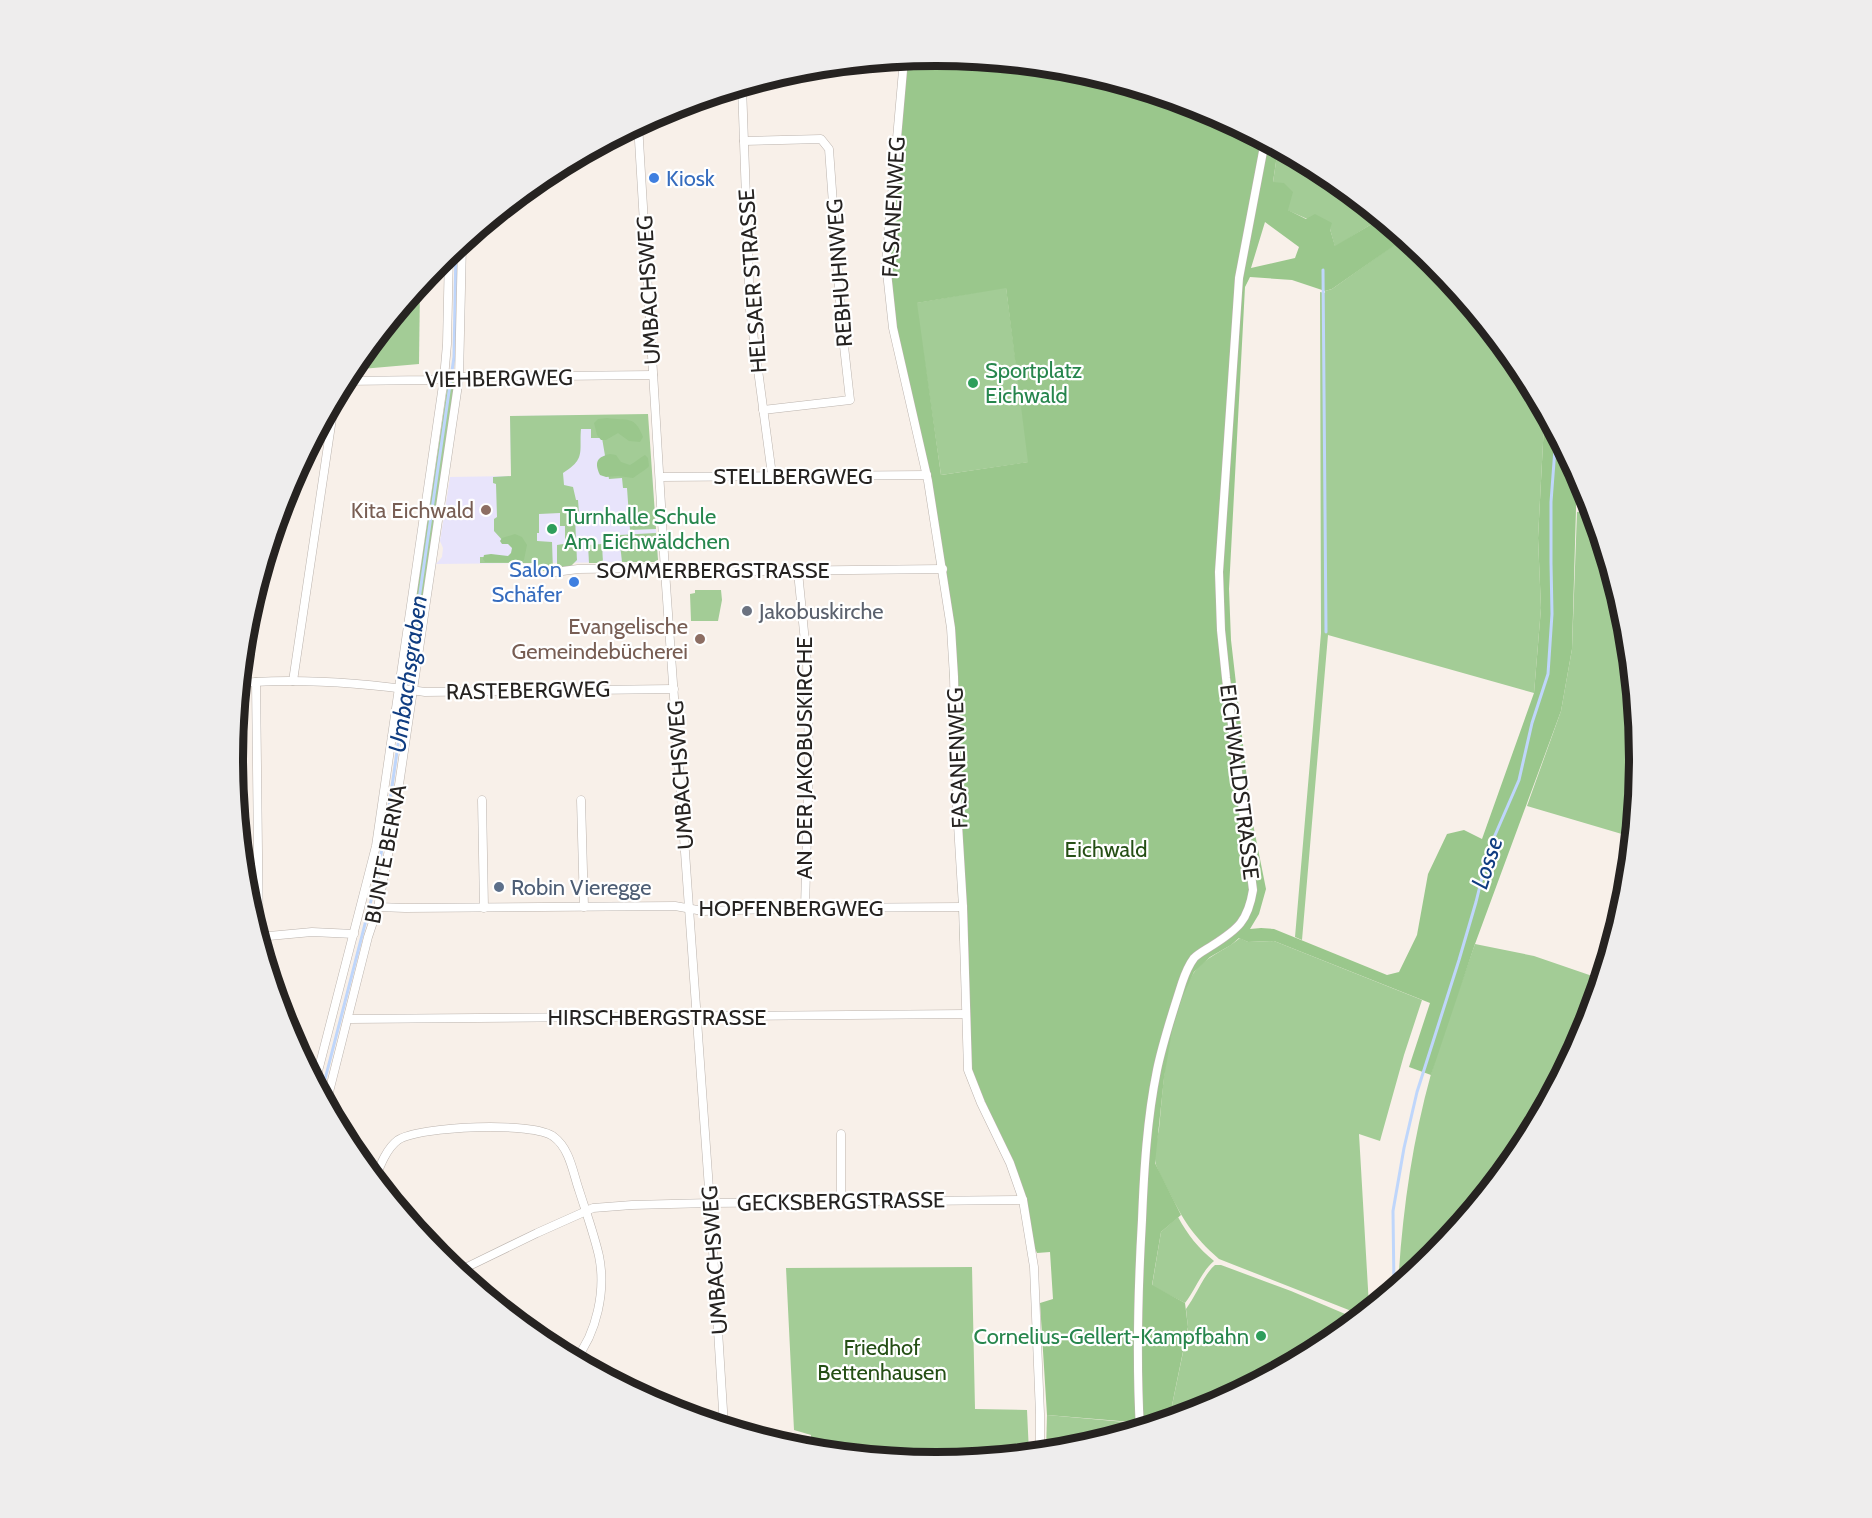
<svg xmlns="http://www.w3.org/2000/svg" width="1872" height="1518" font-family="Cabin,sans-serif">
  <rect width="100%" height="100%" fill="#f8f0e9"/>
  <polygon fill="#e8e4fb" points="598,415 652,473 658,560 654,562 436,564 442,557 443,548 440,541 450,477 511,476 510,416"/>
  <g fill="#a3cc96">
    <polygon points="1288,153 1327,174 1376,214 1370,225 1335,247 1330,229 1287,210 1273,182 1277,155"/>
    <polygon points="1398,233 1434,262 1474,311 1485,334 1544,424 1538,538 1541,608 1534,693 1328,635 1302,940 1295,937 1321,633 1320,292 1325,293 1325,291 1332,289 1394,245"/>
    <polygon points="420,285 419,364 350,370 351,368"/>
    <polygon points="1006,287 1029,462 941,475 916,303"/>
    <polygon points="448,382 455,382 411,682 404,679"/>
    <path d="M648,414L656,529L630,530L627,488H623L622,478L609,479L602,438H591V429H581C579,452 586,459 563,473L564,485L573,487L576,500H578L579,513L575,515L576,541L565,542V526H560V513L539,514V533H537V541L552,542L553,571H538V563H480V557H514V542H504L494,531V519L497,517L496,484L493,483V477L511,476L510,416Z"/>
    <polygon points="1592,510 1626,622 1639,759 1632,837 1527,806 1561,711 1572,649 1577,512"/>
    <polygon points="656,533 658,560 654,562 622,562 619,535"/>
    <polygon points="576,542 577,560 570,567 557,571 557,545"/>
    <polygon points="602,544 603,563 589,563 588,545"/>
    <polygon points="695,590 721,590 722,600 718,621 691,621 690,594 695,593"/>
    <path d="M1240,938L1248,942L1274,941L1422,1000L1404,1055L1380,1141L1359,1134L1369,1306L1359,1314L1219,1259C1192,1235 1184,1221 1168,1190C1164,1182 1159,1173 1156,1165C1153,1155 1157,1139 1159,1129C1164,1078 1166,1019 1193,974C1204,957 1225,951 1240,938Z"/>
    <path d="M1475,944L1534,956L1601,979L1586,1029L1521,1150L1433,1257L1398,1286C1402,1215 1412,1142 1431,1074C1444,1030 1460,987 1475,944Z"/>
    <path d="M1178,1217C1187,1234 1199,1249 1214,1261C1201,1272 1196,1289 1185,1303L1152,1286L1161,1232Z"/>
    <path d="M1215,1265H1221L1291,1291L1357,1319L1327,1344L1205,1409L1169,1420L1188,1328L1186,1309C1195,1297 1205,1273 1215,1265Z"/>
    <polygon points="972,1267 975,1409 1027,1410 1029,1453 936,1462 811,1450 811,1435 794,1430 786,1268"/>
    <polygon points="1047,1415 1136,1423 1136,1430 1073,1449 1046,1452"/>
  </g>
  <g fill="#9ac78c" fill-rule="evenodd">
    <path d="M936,56L1074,69L1206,109L1288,153L1277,155L1273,182L1284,183L1293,192L1288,210L1306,219L1315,214L1332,223L1330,229L1335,246L1370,225L1376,214L1398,233L1395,245L1332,289L1325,291L1292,280L1250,277L1245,287L1229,589L1231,640L1251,814L1266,889L1259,914L1250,929L1261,928L1274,929L1387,975L1399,972L1417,935L1428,874L1447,834L1464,830L1482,839L1534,693L1541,608L1538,538L1544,424L1485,334L1474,311L1521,368L1577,474L1572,649L1561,711L1475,944L1431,1075L1409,1067L1430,1003L1274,941L1248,942L1239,938L1231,945L1210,957L1194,972L1182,998L1172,1031L1164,1078L1155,1163L1181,1215L1161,1232L1152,1285L1185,1303L1188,1327L1169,1420L1144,1427V1423L1047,1415L1040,1303L1053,1299L1050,1252L1037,1253L1025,1227L1017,1191L1007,1164L965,1072L948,628L934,526L884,263L901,59ZM1265,222L1299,247L1295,258L1251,268ZM1006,288L1028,462L941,475L917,303Z"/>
    <path d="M607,418C627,421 635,415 643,437L640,442L629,441L618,433L606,440H601L597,435L594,423L598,419Z"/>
    <path d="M610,454L616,455L621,462L630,465C636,462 639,458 645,455L648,458L649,466C648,468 636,476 633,478L618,476L606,477L600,475C594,462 597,457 610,454Z"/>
    <polygon points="515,534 522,537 527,545 524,560 520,562 485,562 483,559 484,555 491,554 508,556 511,553 512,548 508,544 502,544 500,541 502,538"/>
  </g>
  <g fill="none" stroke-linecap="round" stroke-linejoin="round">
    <g stroke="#bfd6fb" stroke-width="3">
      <polyline points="1323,270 1326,632"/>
      <polyline points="1512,358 1537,403"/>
      <polyline points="321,1095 375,885 386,828 454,357 456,247"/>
      <polyline points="1394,1289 1393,1211 1404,1148 1417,1092 1459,960 1476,902 1489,849 1519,780 1532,723 1548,674 1552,614 1551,563 1551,502 1556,435"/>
    </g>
    <defs>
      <g id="minor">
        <polyline points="904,59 886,263 893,328 928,481 951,628 954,677 957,808 963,907 968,1070 981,1103 1010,1163 1023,1200 1034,1267 1040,1414 1040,1452"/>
        <polyline points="742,86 750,310 772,475"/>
        <polyline points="638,124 665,571 710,1203 724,1426"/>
        <polyline points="626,131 639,131"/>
        <polyline points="744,141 821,139 829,149 842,328 850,400 763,410"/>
        <polyline points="344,381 431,380 448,377 653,375"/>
        <polyline points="660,477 927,475"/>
        <polyline points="555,572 578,569 652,568 686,572 943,569"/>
        <polyline points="798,572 807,662 809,759 805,908"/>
        <polyline points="293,681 335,398"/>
        <polyline points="256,682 259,937"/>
        <path d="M240,683C302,678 364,683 425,692L674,689"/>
        <polyline points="482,800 484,908"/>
        <polyline points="581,800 584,907"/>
        <polyline points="378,907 405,908 675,906 703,911 805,908 963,907"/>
        <polyline points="258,937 312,932 354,934"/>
        <polyline points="349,1019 966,1014"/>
        <polyline points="315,1083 376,846 444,378 447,344 449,253"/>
        <polyline points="326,1104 368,937 378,907 391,839 459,378 462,243"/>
        <path d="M375,1179C380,1166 386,1149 398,1140C419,1126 535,1121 554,1137C570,1149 573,1173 579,1190C586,1212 594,1234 599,1256C606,1290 597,1333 575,1360"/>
        <polyline points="841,1201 841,1134"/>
        <polyline points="459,1273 465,1268 537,1233 593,1208 632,1205 710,1203 1023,1200"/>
        <path d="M1140,1429C1136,1359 1138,1289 1142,1220C1144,1170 1147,1119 1157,1070C1163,1041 1173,1011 1182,983C1185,974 1188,966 1194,958C1199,953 1207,949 1213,945C1238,929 1248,921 1253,890L1226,678L1221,630L1219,572L1239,278L1265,141"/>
      </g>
    </defs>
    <use href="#minor" stroke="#bbb3ad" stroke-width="9"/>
    <use href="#minor" stroke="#fff" stroke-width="8"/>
  </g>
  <g fill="#3f7fe0" stroke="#fff" stroke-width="2">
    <circle cx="654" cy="178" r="6"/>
    <circle cx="574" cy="582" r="6"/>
  </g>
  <g fill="#2e9e5b" stroke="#fff" stroke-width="2">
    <circle cx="973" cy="383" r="6"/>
    <circle cx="552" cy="529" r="6"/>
    <circle cx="1261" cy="1336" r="6"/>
  </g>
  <g fill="#8d6e63" stroke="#fff" stroke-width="2">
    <circle cx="486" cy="510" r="6"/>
    <circle cx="700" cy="639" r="6"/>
  </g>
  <circle fill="#6b7280" stroke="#fff" stroke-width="2" cx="747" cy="611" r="6"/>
  <circle fill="#5c6f8a" stroke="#fff" stroke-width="2" cx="499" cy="887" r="6"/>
  <g text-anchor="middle" stroke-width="4.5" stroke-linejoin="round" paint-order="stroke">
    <g font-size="22" fill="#366cbe" stroke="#fff" text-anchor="start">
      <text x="666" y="186">Kiosk</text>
      <text x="562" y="577" text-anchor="end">Salon<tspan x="562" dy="25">Schäfer</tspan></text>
    </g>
    <g font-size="22" fill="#262321" stroke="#fff">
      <text transform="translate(893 207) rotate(-87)" y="8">FASANENWEG</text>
      <text transform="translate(839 273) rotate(-94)" y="8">REBHUHNWEG</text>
      <text transform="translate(752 281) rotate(-94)" y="8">HELSAER STRASSE</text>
      <text transform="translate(648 290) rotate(-93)" y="8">UMBACHSWEG</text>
      <text transform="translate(499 378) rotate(-1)" y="8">VIEHBERGWEG</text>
      <text x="793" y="484">STELLBERGWEG</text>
      <text x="713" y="578">SOMMERBERGSTRASSE</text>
      <text transform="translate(528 690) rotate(-1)" y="8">RASTEBERGWEG</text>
      <text transform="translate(804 758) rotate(-90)" y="8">AN DER JAKOBUSKIRCHE</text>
      <text transform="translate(957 758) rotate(-92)" y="8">FASANENWEG</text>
      <text transform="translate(680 775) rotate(-94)" y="8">UMBACHSWEG</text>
      <text transform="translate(1240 782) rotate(83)" y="8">EICHWALDSTRASSE</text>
      <text transform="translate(385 854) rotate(-79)" y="8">BUNTE BERNA</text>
      <text x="791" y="916">HOPFENBERGWEG</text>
      <text x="657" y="1025">HIRSCHBERGSTRASSE</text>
      <text transform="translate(841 1201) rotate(-1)" y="8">GECKSBERGSTRASSE</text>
      <text transform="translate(714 1260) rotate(-94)" y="8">UMBACHSWEG</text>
    </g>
    <g font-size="22" fill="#27864d" stroke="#fff" text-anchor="start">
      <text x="985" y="378">Sportplatz<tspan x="985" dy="25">Eichwald</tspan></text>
      <text x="564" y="524">Turnhalle Schule<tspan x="564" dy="25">Am Eichwäldchen</tspan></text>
      <text x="1249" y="1344" text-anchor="end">Cornelius-Gellert-Kampfbahn</text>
    </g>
    <g font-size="22" fill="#785e54" stroke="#fff" text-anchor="end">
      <text x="474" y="518">Kita Eichwald</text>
      <text x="688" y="634">Evangelische<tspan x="688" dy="25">Gemeindebücherei</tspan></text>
    </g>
    <g font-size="22" fill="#5b616d" stroke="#fff" text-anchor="start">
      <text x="759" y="619">Jakobuskirche</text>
    </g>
    <g font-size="22" fill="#254f15" stroke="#fff">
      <text x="1106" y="857">Eichwald</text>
      <text x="882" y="1355">Friedhof<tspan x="882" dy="25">Bettenhausen</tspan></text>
    </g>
    <g font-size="22" fill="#4e5e75" stroke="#fff" text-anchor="start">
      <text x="511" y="895">Robin Vieregge</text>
    </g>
    <g font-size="24" font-style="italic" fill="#103d81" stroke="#fff">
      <text transform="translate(408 674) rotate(-82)" y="8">Umbachsgraben</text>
      <text transform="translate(1487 863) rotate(-72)" y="8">Losse</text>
    </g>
  </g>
  <path d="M0 0H1872V1518H0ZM243 759a693 693 0 1 1 1386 0a693 693 0 1 1-1386 0Z" fill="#eeeded" fill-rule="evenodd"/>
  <path fill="none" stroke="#262321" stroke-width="8" d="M243 759a693 693 0 1 1 1386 0a693 693 0 1 1-1386 0Z"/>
</svg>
